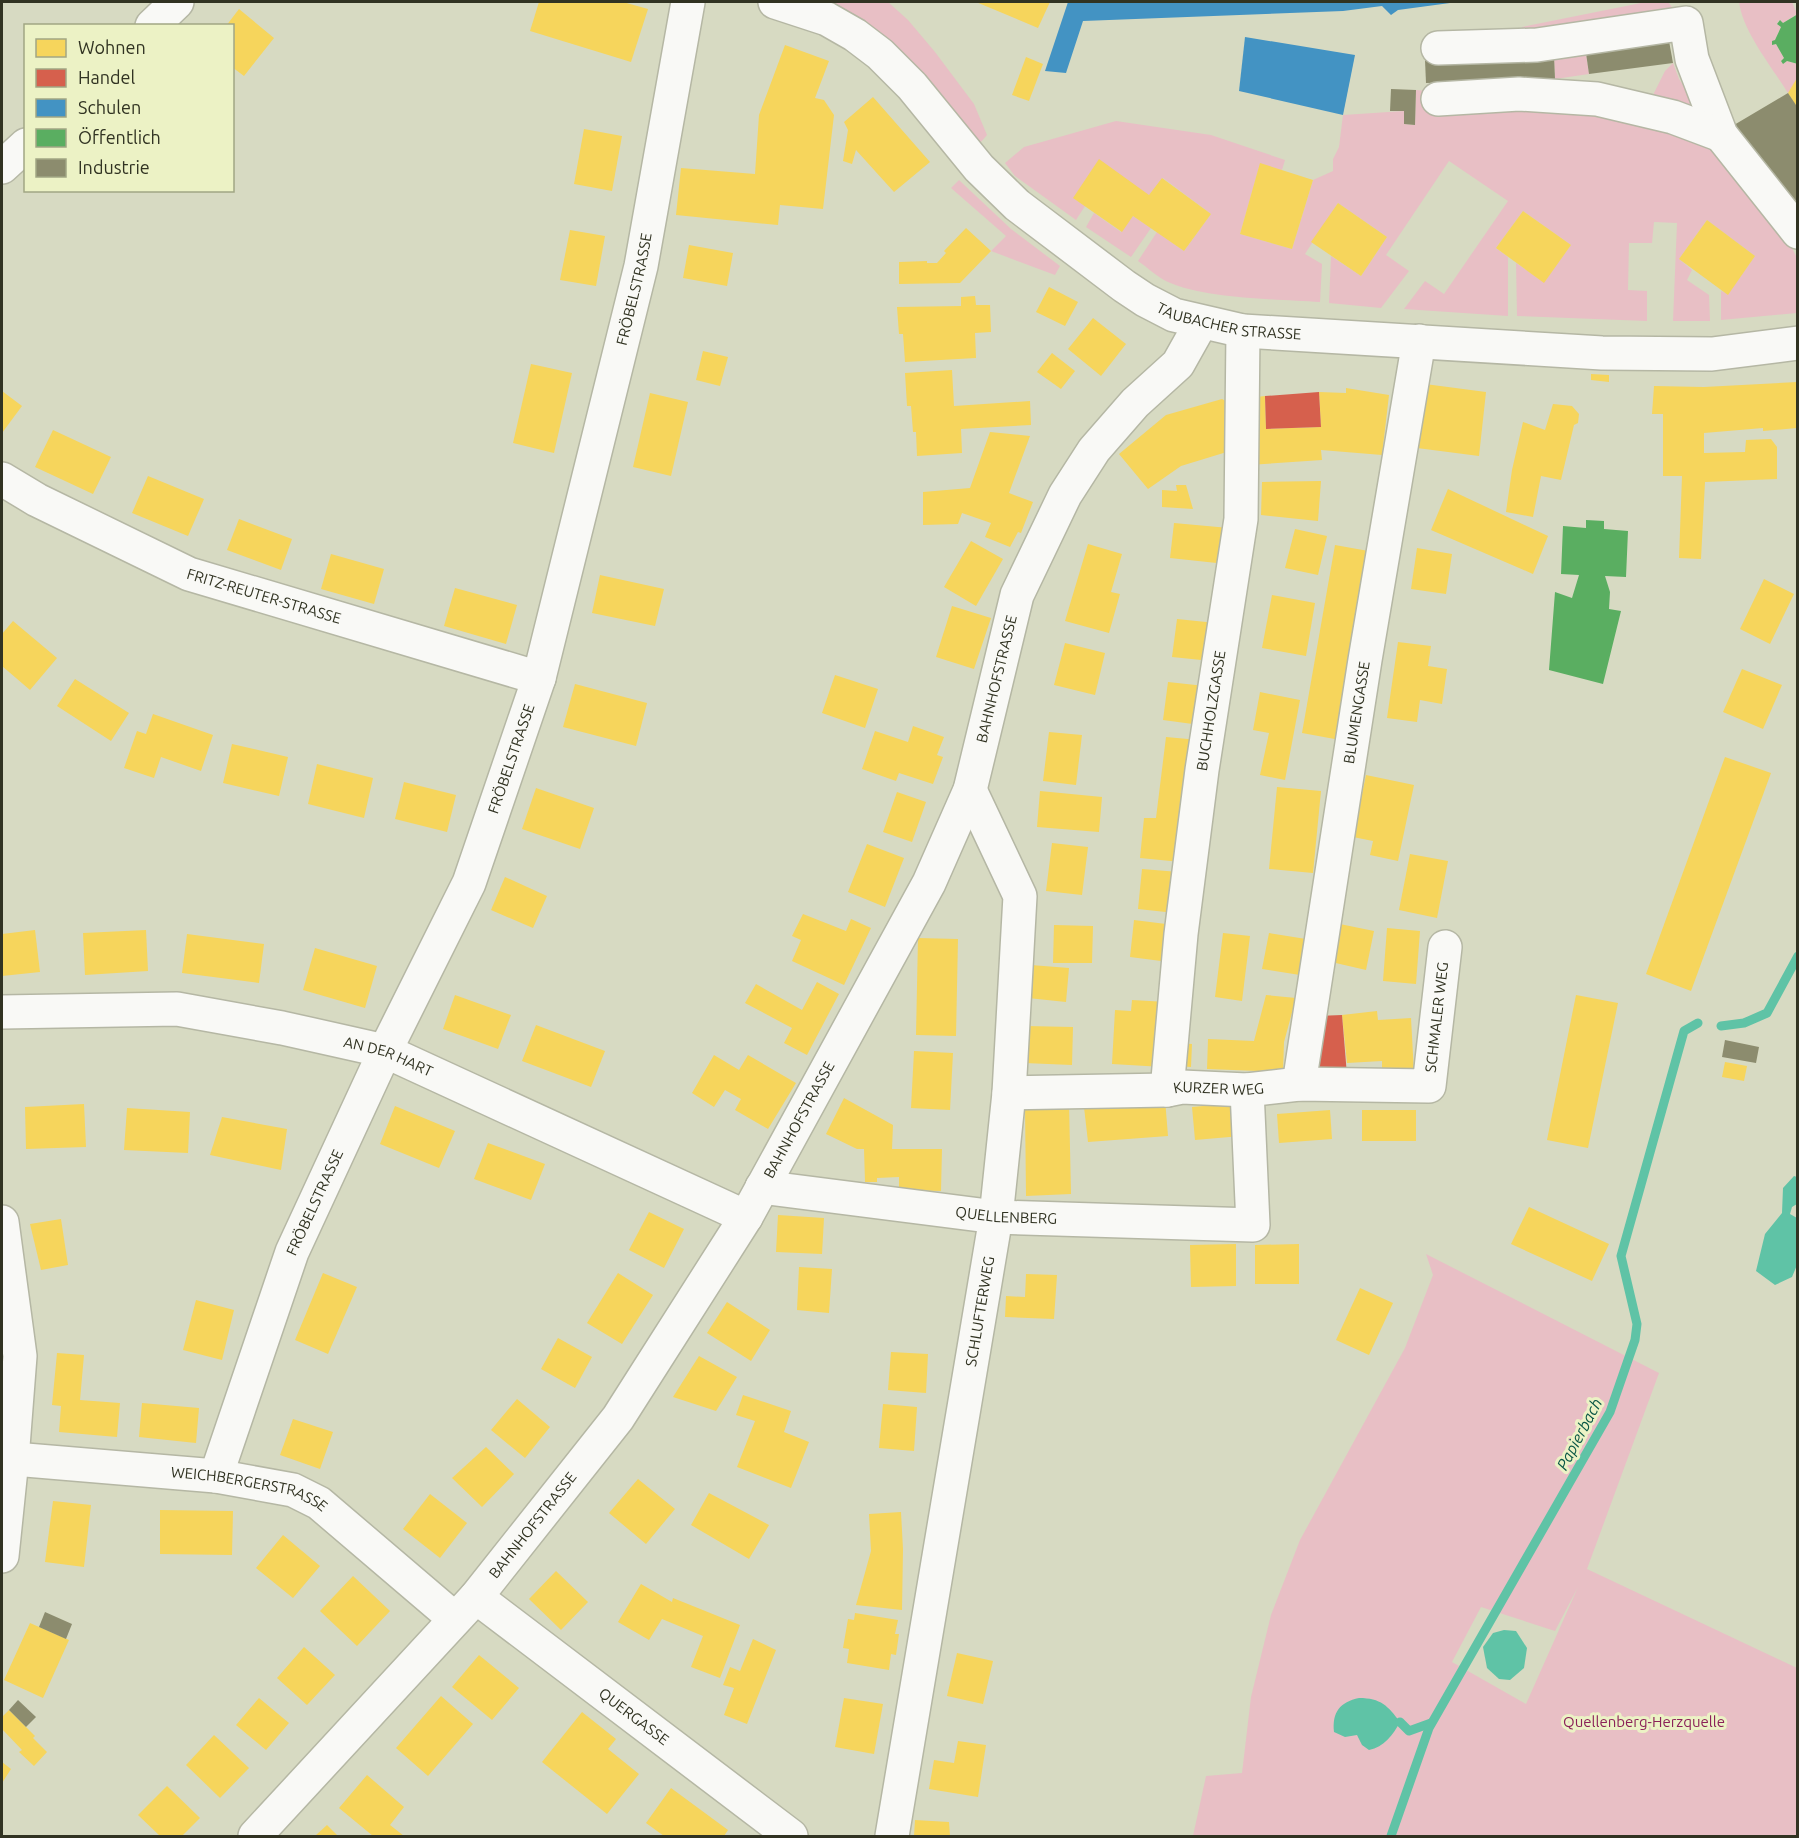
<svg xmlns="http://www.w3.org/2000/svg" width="1799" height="1838" font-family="Ubuntu,sans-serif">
  <rect width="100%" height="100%" fill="#d7dac2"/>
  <g fill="#e8bfc5" fill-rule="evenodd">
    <polygon points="825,2 888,2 908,20 935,52 974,104 987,135 980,143"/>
    <polygon points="1646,2 1668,2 1675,11 1523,33 1522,27"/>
    <path d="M1739,2H1792L1797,14L1783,23L1779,20L1777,24L1781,27L1775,40L1772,42V45L1776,44L1784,58L1781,61L1783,64L1787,61L1797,64V79L1788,93C1772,67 1743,32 1739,2Z"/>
    <polygon points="1586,53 1589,74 1555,79 1554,56"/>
    <polygon points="1673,63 1679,79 1703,116 1650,101 1665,71"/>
    <path d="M1416,90L1573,104L1713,142L1791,246L1797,258V313L1721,320V291L1728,294L1755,256L1707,220L1679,259L1692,270L1687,280L1709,295L1710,321H1673L1677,223L1654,222L1652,243H1629L1628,290L1647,291V321L1517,316L1516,263L1544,282L1571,245L1523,211L1496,248L1508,257V316L1404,309L1425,281L1444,294L1508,201L1449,161L1386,255L1409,271L1381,308L1329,303L1331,256L1361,276L1387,237L1338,203L1305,254L1322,264L1320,302C1277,299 1206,299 1168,282C1157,277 1147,267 1138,261L1157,232L1184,251L1211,214L1163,178L1149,195L1074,198L1085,206L1076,220L1015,176L1005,163L1024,147L1116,121L1211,135L1285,160L1282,170L1260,164L1240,234L1292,249L1313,180L1333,171V159L1339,147L1343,115L1404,111V124L1415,125Z"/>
    <polygon points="959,180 1011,229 1060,266 1055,275 991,251 1006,236 951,188"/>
    <polygon points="1094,213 1121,232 1133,216 1151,228 1131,257 1086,227"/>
    <path d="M1426,1254L1659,1373L1587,1569L1797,1668V1836H1193L1206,1776L1242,1773L1251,1697L1271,1615L1300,1540L1405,1348L1433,1275ZM1578,1587L1526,1704L1452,1662L1481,1607L1555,1631Z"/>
  </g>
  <g fill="#5fc3a6">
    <polygon points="1794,1176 1797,1177 1797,1204 1792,1207 1790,1214 1797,1218 1797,1265 1792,1277 1775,1285 1756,1271 1765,1234 1782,1213 1783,1188"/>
    <polygon points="1504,1630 1516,1631 1527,1648 1524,1668 1510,1680 1499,1679 1487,1668 1483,1647 1493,1633"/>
    <path d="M1359,1698C1381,1698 1388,1706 1400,1722C1393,1735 1384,1747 1369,1750L1362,1745L1357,1735L1345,1737L1334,1732C1332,1712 1340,1702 1359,1698Z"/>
  </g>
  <g fill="#f6d55c">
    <polygon points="539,2 623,2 648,9 631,62 530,31"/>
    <polygon points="976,2 1050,2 1038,28"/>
    <polygon points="239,9 274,38 244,76 232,67 232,26 226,26"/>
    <polygon points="785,45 829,61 815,98 824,100 834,115 823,209 780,205 778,225 676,215 681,168 755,174 759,115"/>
    <polygon points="1026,57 1043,64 1029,101 1012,95"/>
    <polygon points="1797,78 1797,108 1788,93"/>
    <polygon points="873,97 930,162 894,192 856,150 852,164 843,161 848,130 844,122"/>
    <polygon points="584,129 622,136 612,191 574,184"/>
    <polygon points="1099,159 1149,195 1162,178 1211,214 1184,251 1133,216 1122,232 1073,198"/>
    <polygon points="1260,163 1313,180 1292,249 1240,234"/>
    <polygon points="1338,203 1387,237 1361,276 1311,242"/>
    <polygon points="1523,211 1571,245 1544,283 1496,248"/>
    <polygon points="1707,220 1755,256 1728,295 1679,259"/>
    <polygon points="966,228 991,251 960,283 899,284 899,262 927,261 927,263 937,263 946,253 944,251"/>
    <polygon points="570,230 605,236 596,286 560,280"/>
    <polygon points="689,245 733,253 727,286 683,278"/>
    <polygon points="1049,287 1078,302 1065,326 1036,312"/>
    <polygon points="975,296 976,305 990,305 991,332 975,333 976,358 905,362 903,334 899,334 897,307 961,306 961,297"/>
    <polygon points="1093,318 1126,344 1101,376 1068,349"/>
    <polygon points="703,351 728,357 720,386 696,380"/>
    <polygon points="1052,353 1075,371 1061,389 1037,372"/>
    <polygon points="531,364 572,373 554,453 513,443"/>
    <polygon points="952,370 954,406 1030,401 1031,425 961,429 962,453 917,456 916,432 913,432 911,406 907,406 905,373"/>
    <polygon points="1591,374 1609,375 1609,382 1591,380"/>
    <polygon points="1797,382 1797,428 1763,431 1763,428 1704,433 1704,453 1745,452 1746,440 1771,439 1777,447 1777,479 1705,482 1701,559 1679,558 1682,476 1663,476 1663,414 1652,414 1654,386 1704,387"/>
    <polygon points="1425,384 1486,392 1479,456 1417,448"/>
    <polygon points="1346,388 1389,395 1382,455 1321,450 1322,460 1249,465 1247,398 1265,396 1266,429 1321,427 1319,392 1346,393"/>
    <polygon points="2,391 22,406 2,433"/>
    <polygon points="650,393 688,402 671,476 633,467"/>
    <polygon points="1222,399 1229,403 1230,451 1181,466 1148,489 1119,454 1166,415"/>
    <polygon points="1553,404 1572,406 1579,414 1578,423 1574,425 1561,480 1541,476 1533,517 1506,512 1512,470 1523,422 1545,430"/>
    <polygon points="53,430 111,457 93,494 35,467"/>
    <polygon points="990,432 1030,436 1009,493 1033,502 1021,533 1018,532 1010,547 985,537 991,523 962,513 958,524 923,525 923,492 970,488"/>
    <polygon points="148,476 204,499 188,536 132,513"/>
    <polygon points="1321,481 1318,521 1261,515 1262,482"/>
    <polygon points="1176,485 1186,485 1193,509 1162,507 1162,490 1177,491"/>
    <polygon points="1448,489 1548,536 1533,574 1431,530"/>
    <polygon points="239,519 292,539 281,570 227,550"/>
    <polygon points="1174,523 1229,528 1226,564 1170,558"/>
    <polygon points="1295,529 1327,536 1318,575 1285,568"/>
    <polygon points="971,541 1003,559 976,606 944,587"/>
    <polygon points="1088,544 1122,554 1111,592 1120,594 1109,633 1065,621"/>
    <polygon points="1335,545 1374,552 1340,740 1302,733"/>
    <polygon points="1417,548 1452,554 1446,594 1411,589"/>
    <polygon points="331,554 384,569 374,604 321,589"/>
    <polygon points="600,575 664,589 655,626 592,613"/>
    <polygon points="1764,579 1794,594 1770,644 1740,629"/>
    <polygon points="455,588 517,605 506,644 444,626"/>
    <polygon points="1272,595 1315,603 1306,656 1262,648"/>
    <polygon points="952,606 991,618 974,669 936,657"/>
    <polygon points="1177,619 1216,623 1211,661 1172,657"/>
    <polygon points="13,621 57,658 30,690 2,666 2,634"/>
    <polygon points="1398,642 1431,646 1428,666 1447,669 1442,704 1420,700 1417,722 1387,718"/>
    <polygon points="1065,643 1105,653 1095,695 1054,685"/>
    <polygon points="1742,669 1782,685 1763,729 1723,712"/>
    <polygon points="835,675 878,689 865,728 822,713"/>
    <polygon points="75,679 129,713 111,741 57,706"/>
    <polygon points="1168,682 1205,686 1200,725 1163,720"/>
    <polygon points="575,684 647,703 636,746 563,727"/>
    <polygon points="1260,692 1300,700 1285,780 1260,775 1269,733 1253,730"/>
    <polygon points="153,714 213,735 201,771 161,757 154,778 124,768 137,731 146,734"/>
    <polygon points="913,726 944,737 937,755 943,757 933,784 899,773 896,781 862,769 875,731 908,742"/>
    <polygon points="1049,732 1082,735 1076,785 1043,781"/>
    <polygon points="1166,737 1199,740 1181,862 1140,858 1144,818 1156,818"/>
    <polygon points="232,744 288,757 279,796 223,783"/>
    <polygon points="1725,757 1771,773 1691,991 1646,974"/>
    <polygon points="317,764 373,778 364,818 308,804"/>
    <polygon points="1366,775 1414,785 1398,861 1370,855 1373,841 1353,837"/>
    <polygon points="404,782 456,795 447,832 395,819"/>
    <polygon points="1277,787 1321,791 1313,873 1269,869"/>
    <polygon points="536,788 594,808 580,849 522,829"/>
    <polygon points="1040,791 1102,797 1099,832 1037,827"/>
    <polygon points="897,792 926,802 912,842 883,832"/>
    <polygon points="1052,843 1088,847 1082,895 1046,891"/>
    <polygon points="867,844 904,858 885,907 848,892"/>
    <polygon points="1410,854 1448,861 1437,918 1399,910"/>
    <polygon points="1142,869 1179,872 1175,913 1138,909"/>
    <polygon points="505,877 547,896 533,928 491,910"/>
    <polygon points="803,914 846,931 851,919 871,928 844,985 792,961 801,940 792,936"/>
    <polygon points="1134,920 1174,925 1169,962 1130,957"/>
    <polygon points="1335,923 1374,931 1366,970 1327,961"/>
    <polygon points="1054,925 1093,926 1092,963 1053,963"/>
    <polygon points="1387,928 1420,931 1416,984 1383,981"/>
    <polygon points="35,930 40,972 2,976 2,934"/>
    <polygon points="146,930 148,971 85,975 83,933"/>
    <polygon points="1223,933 1250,936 1242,1001 1215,997"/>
    <polygon points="1269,933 1306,939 1300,975 1262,969"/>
    <polygon points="187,934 264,944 259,983 182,973"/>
    <polygon points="918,938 958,939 956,1036 916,1035"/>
    <polygon points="315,948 377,966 365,1008 303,990"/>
    <polygon points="1031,965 1069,968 1066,1002 1028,998"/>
    <polygon points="817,982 839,994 807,1055 784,1043 792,1028 745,1003 756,984 802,1010"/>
    <polygon points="455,995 511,1015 498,1049 443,1029"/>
    <polygon points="1266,995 1296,998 1284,1042 1283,1072 1207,1069 1208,1039 1254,1041"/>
    <polygon points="1576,995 1618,1003 1588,1148 1547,1140"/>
    <polygon points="1132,1000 1167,1002 1163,1067 1112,1064 1115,1010 1131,1011"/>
    <polygon points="1377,1011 1378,1020 1411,1018 1414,1073 1382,1075 1382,1061 1347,1063 1342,1015"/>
    <polygon points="536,1025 605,1051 591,1087 522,1061"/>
    <polygon points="1026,1026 1073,1027 1072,1065 1024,1063"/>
    <polygon points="1179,1043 1192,1044 1191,1067 1178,1066"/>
    <polygon points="914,1051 953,1053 950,1110 911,1108"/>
    <polygon points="714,1055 739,1070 748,1055 796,1083 768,1129 735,1110 741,1099 725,1090 714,1107 692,1093"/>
    <polygon points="1725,1062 1747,1066 1744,1081 1722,1077"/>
    <polygon points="844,1098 893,1125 892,1149 942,1149 941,1191 899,1190 899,1177 877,1178 877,1182 865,1182 864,1149 857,1149 826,1134"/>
    <polygon points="1165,1099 1168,1136 1088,1142 1084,1107"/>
    <polygon points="1069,1102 1071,1194 1026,1196 1025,1104"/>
    <polygon points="1238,1103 1241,1136 1195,1140 1192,1107"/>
    <polygon points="84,1104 86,1147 26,1149 25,1107"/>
    <polygon points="395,1106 455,1131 439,1168 380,1144"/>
    <polygon points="127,1108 190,1112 188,1153 124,1150"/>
    <polygon points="1330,1110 1332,1139 1279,1143 1277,1114"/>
    <rect x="1362" y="1110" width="54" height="31"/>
    <polygon points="222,1117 287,1129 281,1170 210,1155"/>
    <polygon points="488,1143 545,1164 531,1200 474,1179"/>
    <polygon points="1529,1207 1609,1244 1592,1281 1511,1244"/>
    <polygon points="649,1212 684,1229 664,1268 629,1250"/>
    <polygon points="778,1215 824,1218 822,1254 776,1252"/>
    <polygon points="61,1219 68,1265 41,1270 30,1224"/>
    <polygon points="1236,1244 1236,1286 1191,1287 1190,1245"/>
    <polygon points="1299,1244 1299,1284 1255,1284 1255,1245"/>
    <polygon points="799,1267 832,1269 829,1313 797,1310"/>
    <polygon points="323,1273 357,1287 328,1354 295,1340"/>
    <polygon points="618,1273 653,1295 622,1344 587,1323"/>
    <polygon points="1026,1274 1057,1275 1054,1319 1005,1317 1006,1296 1025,1297"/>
    <polygon points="1360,1288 1393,1303 1369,1355 1336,1340"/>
    <polygon points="196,1300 234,1310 222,1360 183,1350"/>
    <polygon points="727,1302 770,1330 751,1361 707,1333"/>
    <polygon points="558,1338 592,1357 575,1388 541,1369"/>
    <polygon points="891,1352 928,1354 926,1393 888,1390"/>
    <polygon points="57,1353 84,1355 80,1400 120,1403 117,1437 59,1432 61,1406 52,1405"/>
    <polygon points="699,1356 737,1377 716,1411 673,1397"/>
    <polygon points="743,1395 791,1411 784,1432 809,1442 791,1488 737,1467 755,1421 736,1415"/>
    <polygon points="517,1399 550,1427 525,1458 491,1430"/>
    <polygon points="142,1403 199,1408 196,1443 139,1437"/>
    <polygon points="883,1404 917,1407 914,1451 879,1448"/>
    <polygon points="293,1419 333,1432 320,1469 280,1455"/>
    <polygon points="486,1447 514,1474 482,1507 452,1478"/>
    <polygon points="638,1479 675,1509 646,1544 609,1513"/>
    <polygon points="709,1493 769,1525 749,1559 691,1525"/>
    <polygon points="430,1494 467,1523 440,1558 403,1529"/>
    <polygon points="53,1501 91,1505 84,1567 45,1562"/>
    <polygon points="160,1510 233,1511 232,1555 160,1554"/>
    <polygon points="901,1512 903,1549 902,1610 856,1605 871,1551 869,1514"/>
    <polygon points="283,1535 320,1566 293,1598 256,1568"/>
    <polygon points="556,1571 588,1602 561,1630 529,1599"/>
    <polygon points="353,1576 390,1611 357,1646 320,1611"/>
    <polygon points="641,1584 672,1602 673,1598 740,1625 720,1678 691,1667 703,1636 662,1619 649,1640 618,1622"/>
    <polygon points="855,1613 898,1620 895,1634 899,1634 896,1655 891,1654 889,1670 847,1663 849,1649 843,1648 848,1619 854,1620"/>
    <polygon points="30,1623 69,1640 43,1698 4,1680"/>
    <polygon points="753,1639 776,1650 747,1724 724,1715 734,1688 723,1685 730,1667 740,1671"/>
    <polygon points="304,1647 335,1675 307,1705 277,1678"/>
    <polygon points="957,1653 993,1661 983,1704 947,1696"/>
    <polygon points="479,1655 519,1688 492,1720 452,1687"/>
    <polygon points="441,1696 473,1724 428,1776 396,1748"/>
    <polygon points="259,1698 289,1723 266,1750 236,1725"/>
    <polygon points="844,1698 883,1704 874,1754 835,1747"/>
    <polygon points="9,1710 35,1736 33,1738 47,1752 34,1766 19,1752 22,1750 2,1729 2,1717"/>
    <polygon points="582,1712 616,1739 608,1749 639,1774 607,1814 542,1762"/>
    <polygon points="214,1735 249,1768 220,1798 186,1765"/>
    <polygon points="958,1741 986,1745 978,1797 929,1789 934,1760 954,1763"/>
    <polygon points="2,1762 11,1769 2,1783"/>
    <polygon points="367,1775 404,1807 390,1825 404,1836 373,1836 339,1808"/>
    <polygon points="167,1786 200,1818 182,1836 160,1836 138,1815"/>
    <polygon points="671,1788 728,1830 724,1836 664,1836 646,1823"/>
    <polygon points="915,1820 949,1822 950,1836 914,1836"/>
    <polygon points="327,1825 338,1836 315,1836"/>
  </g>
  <g fill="#d6604d">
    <polygon points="1319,392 1321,427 1266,429 1265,396"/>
    <polygon points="1342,1015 1347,1075 1320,1076 1317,1016"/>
  </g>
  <g fill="#4393c3">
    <polygon points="1068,2 1450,2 1450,3 1398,10 1391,15 1382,6 1343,11 1083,21 1066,73 1045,71"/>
    <polygon points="1245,37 1355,55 1343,115 1239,91"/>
  </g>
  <g fill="#5aae61">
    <polygon points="1798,14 1798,64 1787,61 1783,64 1781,61 1784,58 1776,44 1772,45 1772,41 1775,40 1781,27 1777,24 1780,20 1783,23"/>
    <polygon points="1586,520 1604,521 1604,529 1628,531 1626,577 1605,576 1610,592 1609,609 1621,611 1603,684 1549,670 1555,592 1572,598 1579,575 1561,574 1563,526 1586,528"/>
  </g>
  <g fill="#8c8c6e">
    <polygon points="1669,41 1673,63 1589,74 1586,53"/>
    <polygon points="1554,56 1555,79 1426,83 1425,60"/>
    <polygon points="1391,89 1416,90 1415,125 1404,124 1404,111 1390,111"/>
    <polygon points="1788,93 1798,108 1798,209 1795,210 1734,125"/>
    <polygon points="1725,1040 1759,1047 1756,1063 1722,1057"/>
    <polygon points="45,1612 72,1624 66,1639 39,1627"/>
    <polygon points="18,1700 36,1717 26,1727 9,1710"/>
  </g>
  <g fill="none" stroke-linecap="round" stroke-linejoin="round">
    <g stroke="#5fc3a6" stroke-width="9">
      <polyline points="1721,1026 1744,1023 1767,1013 1798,956"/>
      <polyline points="1400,1722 1409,1731 1431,1723"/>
      <polyline points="1391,1836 1429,1728 1610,1412 1635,1340 1637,1324 1621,1256 1684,1031 1698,1023"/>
    </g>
    <defs>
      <g id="minor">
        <path id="s1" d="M775,2L827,19L855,35L880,54L912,86L979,168L1017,205L1124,286L1145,300L1174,315L1243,331L1602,353L1712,354L1798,343"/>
        <polyline points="152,26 177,2"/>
        <polyline points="1438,48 1537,45 1686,23 1692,59 1721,135 1798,232"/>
        <polyline points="1438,99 1519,94 1597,99 1673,117 1721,135"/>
        <polyline points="2,167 26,145"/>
        <path id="s2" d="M2,479L37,500L189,574L539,678"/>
        <path id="s3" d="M2,1012L177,1009L282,1028L385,1051L746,1217"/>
        <path id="s4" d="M1299,1084L1365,660L1419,341"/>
        <path id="s5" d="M1167,1090L1181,934L1202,770L1241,519L1243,331"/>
        <path id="s6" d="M1009,1093L1167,1090L1182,1087L1247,1090L1299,1084L1429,1086L1445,947"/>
        <path id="s7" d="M762,1187L996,1217L1253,1225L1247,1090"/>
        <polyline points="2,1222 20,1356 12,1459 2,1556"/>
        <path id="s8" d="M2,1458L216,1476L293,1490L319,1503L455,1619"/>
        <path id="s9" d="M216,1476L292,1252L385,1051L469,883L539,678L641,266L688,2"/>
        <path id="s10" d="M476,1597L791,1836"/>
        <path id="s11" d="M255,1836L476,1597L618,1418L746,1217L929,883L970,790L1017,595L1065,495L1094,450L1135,403L1178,364L1201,323"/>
        <path id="s12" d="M892,1836L996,1217L1009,1093L1020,896L970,790"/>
      </g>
    </defs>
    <use href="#minor" stroke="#b5b7a4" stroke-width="36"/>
    <use href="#minor" stroke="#f9f9f6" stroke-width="33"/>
  </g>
  <g text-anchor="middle" stroke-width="6" stroke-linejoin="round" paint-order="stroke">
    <g font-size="15" fill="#313322" stroke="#ecf2c5">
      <text dy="5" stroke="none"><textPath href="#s9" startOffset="1263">FRÖBELSTRASSE</textPath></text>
      <text dy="5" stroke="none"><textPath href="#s1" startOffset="570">TAUBACHER STRASSE</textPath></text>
      <text dy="5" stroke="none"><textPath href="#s2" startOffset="288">FRITZ-REUTER-STRASSE</textPath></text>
      <text dy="5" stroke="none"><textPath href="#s11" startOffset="1389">BAHNHOFSTRASSE</textPath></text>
      <text dy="5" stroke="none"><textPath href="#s5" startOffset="382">BUCHHOLZGASSE</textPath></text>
      <text dy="5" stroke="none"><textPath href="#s4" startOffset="376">BLUMENGASSE</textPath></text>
      <text dy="5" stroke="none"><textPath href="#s9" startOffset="777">FRÖBELSTRASSE</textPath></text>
      <text dy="5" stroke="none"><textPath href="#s6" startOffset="490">SCHMALER WEG</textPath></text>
      <text dy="5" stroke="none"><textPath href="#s3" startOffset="392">AN DER HART</textPath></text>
      <text dy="5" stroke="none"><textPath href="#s6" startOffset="210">KURZER WEG</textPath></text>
      <text dy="5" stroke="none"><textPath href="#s11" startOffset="903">BAHNHOFSTRASSE</textPath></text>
      <text dy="5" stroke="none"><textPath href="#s9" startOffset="291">FRÖBELSTRASSE</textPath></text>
      <text dy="5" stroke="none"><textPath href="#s7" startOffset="246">QUELLENBERG</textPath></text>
      <text dy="5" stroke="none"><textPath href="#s12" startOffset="532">SCHLUFTERWEG</textPath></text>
      <text dy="5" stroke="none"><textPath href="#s8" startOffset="250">WEICHBERGERSTRASSE</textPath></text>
      <text dy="5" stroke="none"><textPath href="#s11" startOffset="417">BAHNHOFSTRASSE</textPath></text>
      <text dy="5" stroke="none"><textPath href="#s10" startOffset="198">QUERGASSE</textPath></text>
    </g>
    <g font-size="15" fill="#8b2259" stroke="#ecf2c5">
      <text x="1644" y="1727">Quellenberg-Herzquelle</text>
    </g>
    <g font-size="16" font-style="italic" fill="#0a5746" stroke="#ecf2c5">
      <text transform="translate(1579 1434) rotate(-62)" y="6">Papierbach</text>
    </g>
  </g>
  <rect width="1799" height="1838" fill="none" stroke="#313322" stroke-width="6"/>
  <rect x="24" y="24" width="210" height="168" fill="#ecf2c5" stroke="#a1a684" stroke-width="1.5"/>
  <rect x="36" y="39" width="30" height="18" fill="#f6d55c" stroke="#a1a684" stroke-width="1.5"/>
  <text x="78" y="54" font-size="18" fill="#313322">Wohnen</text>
  <rect x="36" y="69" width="30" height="18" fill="#d6604d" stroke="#a1a684" stroke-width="1.5"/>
  <text x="78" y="84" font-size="18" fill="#313322">Handel</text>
  <rect x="36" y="99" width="30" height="18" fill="#4393c3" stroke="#a1a684" stroke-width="1.5"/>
  <text x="78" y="114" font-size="18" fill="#313322">Schulen</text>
  <rect x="36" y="129" width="30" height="18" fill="#5aae61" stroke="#a1a684" stroke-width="1.5"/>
  <text x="78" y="144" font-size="18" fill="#313322">Öffentlich</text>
  <rect x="36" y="159" width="30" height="18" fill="#8c8c6e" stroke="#a1a684" stroke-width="1.5"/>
  <text x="78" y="174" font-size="18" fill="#313322">Industrie</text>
</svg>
